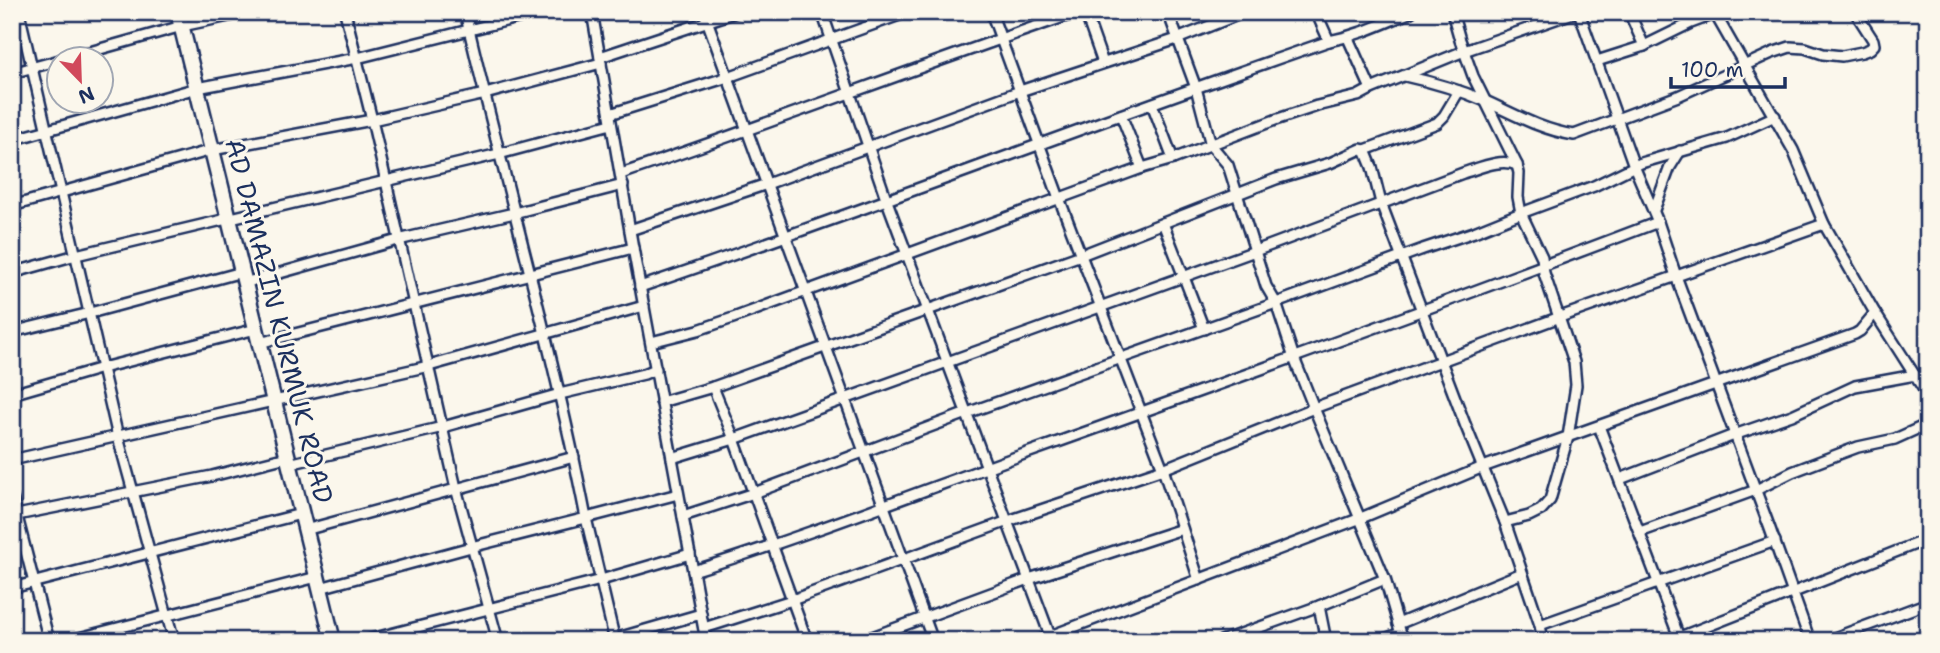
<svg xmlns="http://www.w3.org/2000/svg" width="1940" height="653" font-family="'Shantell Sans',sans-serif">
  <rect width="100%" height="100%" fill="#fbf7ec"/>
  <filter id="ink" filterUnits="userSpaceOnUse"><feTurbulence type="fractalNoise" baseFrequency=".0143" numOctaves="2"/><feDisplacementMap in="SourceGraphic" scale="14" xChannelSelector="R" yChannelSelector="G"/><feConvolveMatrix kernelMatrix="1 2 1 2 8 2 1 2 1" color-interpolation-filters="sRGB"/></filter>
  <g filter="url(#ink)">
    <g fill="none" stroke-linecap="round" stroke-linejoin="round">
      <defs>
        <g id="minor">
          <polyline points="19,12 118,437 174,641"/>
          <polyline points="345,12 372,120 456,488 498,641"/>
          <polyline points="592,12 633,248 706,641"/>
          <polyline points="704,12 933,641"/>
          <polyline points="822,12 887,201 1052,641"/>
          <polyline points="991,12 1059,198 1163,469 1199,580"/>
          <polyline points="1085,12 1103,63"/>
          <polyline points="1168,12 1196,88 1211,145 1228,165 1266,286 1276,303 1294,358 1314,408 1385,579 1403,641"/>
          <polyline points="1316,12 1329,41"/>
          <polyline points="1452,12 1460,40 1473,76 1517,165 1519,173 1518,197 1521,213 1542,257 1544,273 1574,362 1576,385 1568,437 1550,500 1541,510 1529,516 1505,522"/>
          <polyline points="1579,12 1634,166 1658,222 1676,276 1769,526 1810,641"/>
          <polyline points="1629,12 1644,46"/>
          <polyline points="1714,12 1793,150 1824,224 1875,313 1928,396"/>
          <polyline points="1348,38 1371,89"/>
          <polyline points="600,57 736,12"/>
          <polyline points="61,60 182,26 248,12"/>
          <polyline points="1597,61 1644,46 1691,23 1715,14"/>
          <polyline points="12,73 60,60"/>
          <path d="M1405,76C1432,82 1457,89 1483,100C1512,113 1541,130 1574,135L1678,96L1772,53L1790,47L1805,48L1823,54L1842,56L1862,52L1870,49L1874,45L1873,40L1855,12"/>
          <polyline points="1152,104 1173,159"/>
          <polyline points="610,114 728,77 908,12"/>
          <polyline points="1121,115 1142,168"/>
          <polyline points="12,140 197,88 357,58 541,12"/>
          <polyline points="1365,150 1437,123 1444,116 1459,91"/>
          <path d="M621,174C774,122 925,64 1078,12"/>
          <polyline points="12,206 212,150 372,120 485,94 601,63"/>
          <polyline points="1654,210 1670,167 1680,151"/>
          <polyline points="1163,223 1204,329"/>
          <polyline points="630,230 767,184 1020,91 1177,39 1245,12"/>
          <polyline points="12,273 76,255 499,154 611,124"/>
          <polyline points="244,283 398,240 514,213 623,185"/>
          <path d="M640,287C871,209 1098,120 1329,41C1360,35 1382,24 1411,12"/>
          <polyline points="12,332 90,313 242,272"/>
          <polyline points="651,342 698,330 733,318 1142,168 1173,159 1275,120 1317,106 1358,96 1371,89 1464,51 1576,12"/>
          <polyline points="259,343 633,248"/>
          <polyline points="713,387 734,439 807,641"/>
          <polyline points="12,394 102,368 256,329"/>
          <polyline points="661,402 713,387 1081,255 1276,179 1330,163 1361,149 1365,150 1372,167 1381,203 1465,424 1505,522 1540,625 1543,641"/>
          <polyline points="1599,426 1680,640"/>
          <path d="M672,458L734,439L1255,251L1463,173C1480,168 1500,158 1517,165"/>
          <polyline points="12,460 429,366 644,306"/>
          <polyline points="289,464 443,427 560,394 644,374 656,369"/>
          <polyline points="1620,479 1734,435 1792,415 1855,386 1915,375"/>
          <polyline points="12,497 49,641"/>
          <polyline points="12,516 212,476 287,457"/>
          <polyline points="683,516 754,493 967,413 1276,303 1423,249 1474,232 1521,213 1594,186 1641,163 1727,138 1775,116"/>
          <polyline points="305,530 574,457"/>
          <polyline points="1640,532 1756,490 1792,472 1839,454 1858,447 1895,439 1928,424"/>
          <path d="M693,571C806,536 916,493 1027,453C1238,378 1449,302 1658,222"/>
          <polyline points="12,588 301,514"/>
          <path d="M320,588L471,547L586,518C553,348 504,181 465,12"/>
          <polyline points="1319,606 1326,641"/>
          <polyline points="1398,624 1522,573"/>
          <polyline points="1540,625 1775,541"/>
          <polyline points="704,628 792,600 1008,521 1163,469 1314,408 1560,317 1824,224"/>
          <polyline points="67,641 317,577"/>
          <polyline points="316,641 332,637"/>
          <polyline points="363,641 601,580 690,554"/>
          <polyline points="607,641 701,614"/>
          <polyline points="615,641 586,518 678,494"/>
          <polyline points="861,641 1029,579 1182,529"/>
          <polyline points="1037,641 1361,518 1483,467 1855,334 1860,331 1875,313"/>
          <polyline points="1221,641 1319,606 1385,579"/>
          <polyline points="1378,641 1401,633"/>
          <polyline points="1670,641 1928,539"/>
          <polyline points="1826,641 1928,603"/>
        </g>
        <polyline id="highway" points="178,12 333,641"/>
      </defs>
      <use href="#minor" stroke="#1b2f5e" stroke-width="14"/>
      <use href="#highway" stroke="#1b2f5e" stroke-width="19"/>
      <use href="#minor" stroke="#fbf7ec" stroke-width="9"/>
      <use href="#highway" stroke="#fbf7ec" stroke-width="14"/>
    </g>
  </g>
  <g text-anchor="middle" stroke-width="6" stroke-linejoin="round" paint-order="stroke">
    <g font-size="26" fill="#1b2f5e" stroke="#fbf7ec">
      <text transform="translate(279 321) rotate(76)" y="9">AD DAMAZIN KURMUK ROAD</text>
    </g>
  </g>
  <rect width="1940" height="653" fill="none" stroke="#fbf7ec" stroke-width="42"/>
  <rect x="21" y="21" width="1898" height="611" fill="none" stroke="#1b2f5e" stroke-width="2.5" filter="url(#ink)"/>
  <g transform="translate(80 80) rotate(157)"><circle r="33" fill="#fbf7ec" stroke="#a1a7b3" stroke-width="2"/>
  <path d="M0-5L12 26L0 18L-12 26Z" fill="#d1495b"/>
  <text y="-10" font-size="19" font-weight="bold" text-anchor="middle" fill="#1b2f5e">N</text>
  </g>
  <path d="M1671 77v10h114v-10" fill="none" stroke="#1b2f5e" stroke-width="3.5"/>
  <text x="1681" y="77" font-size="21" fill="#1b2f5e" stroke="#fbf7ec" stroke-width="5" paint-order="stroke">100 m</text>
</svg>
